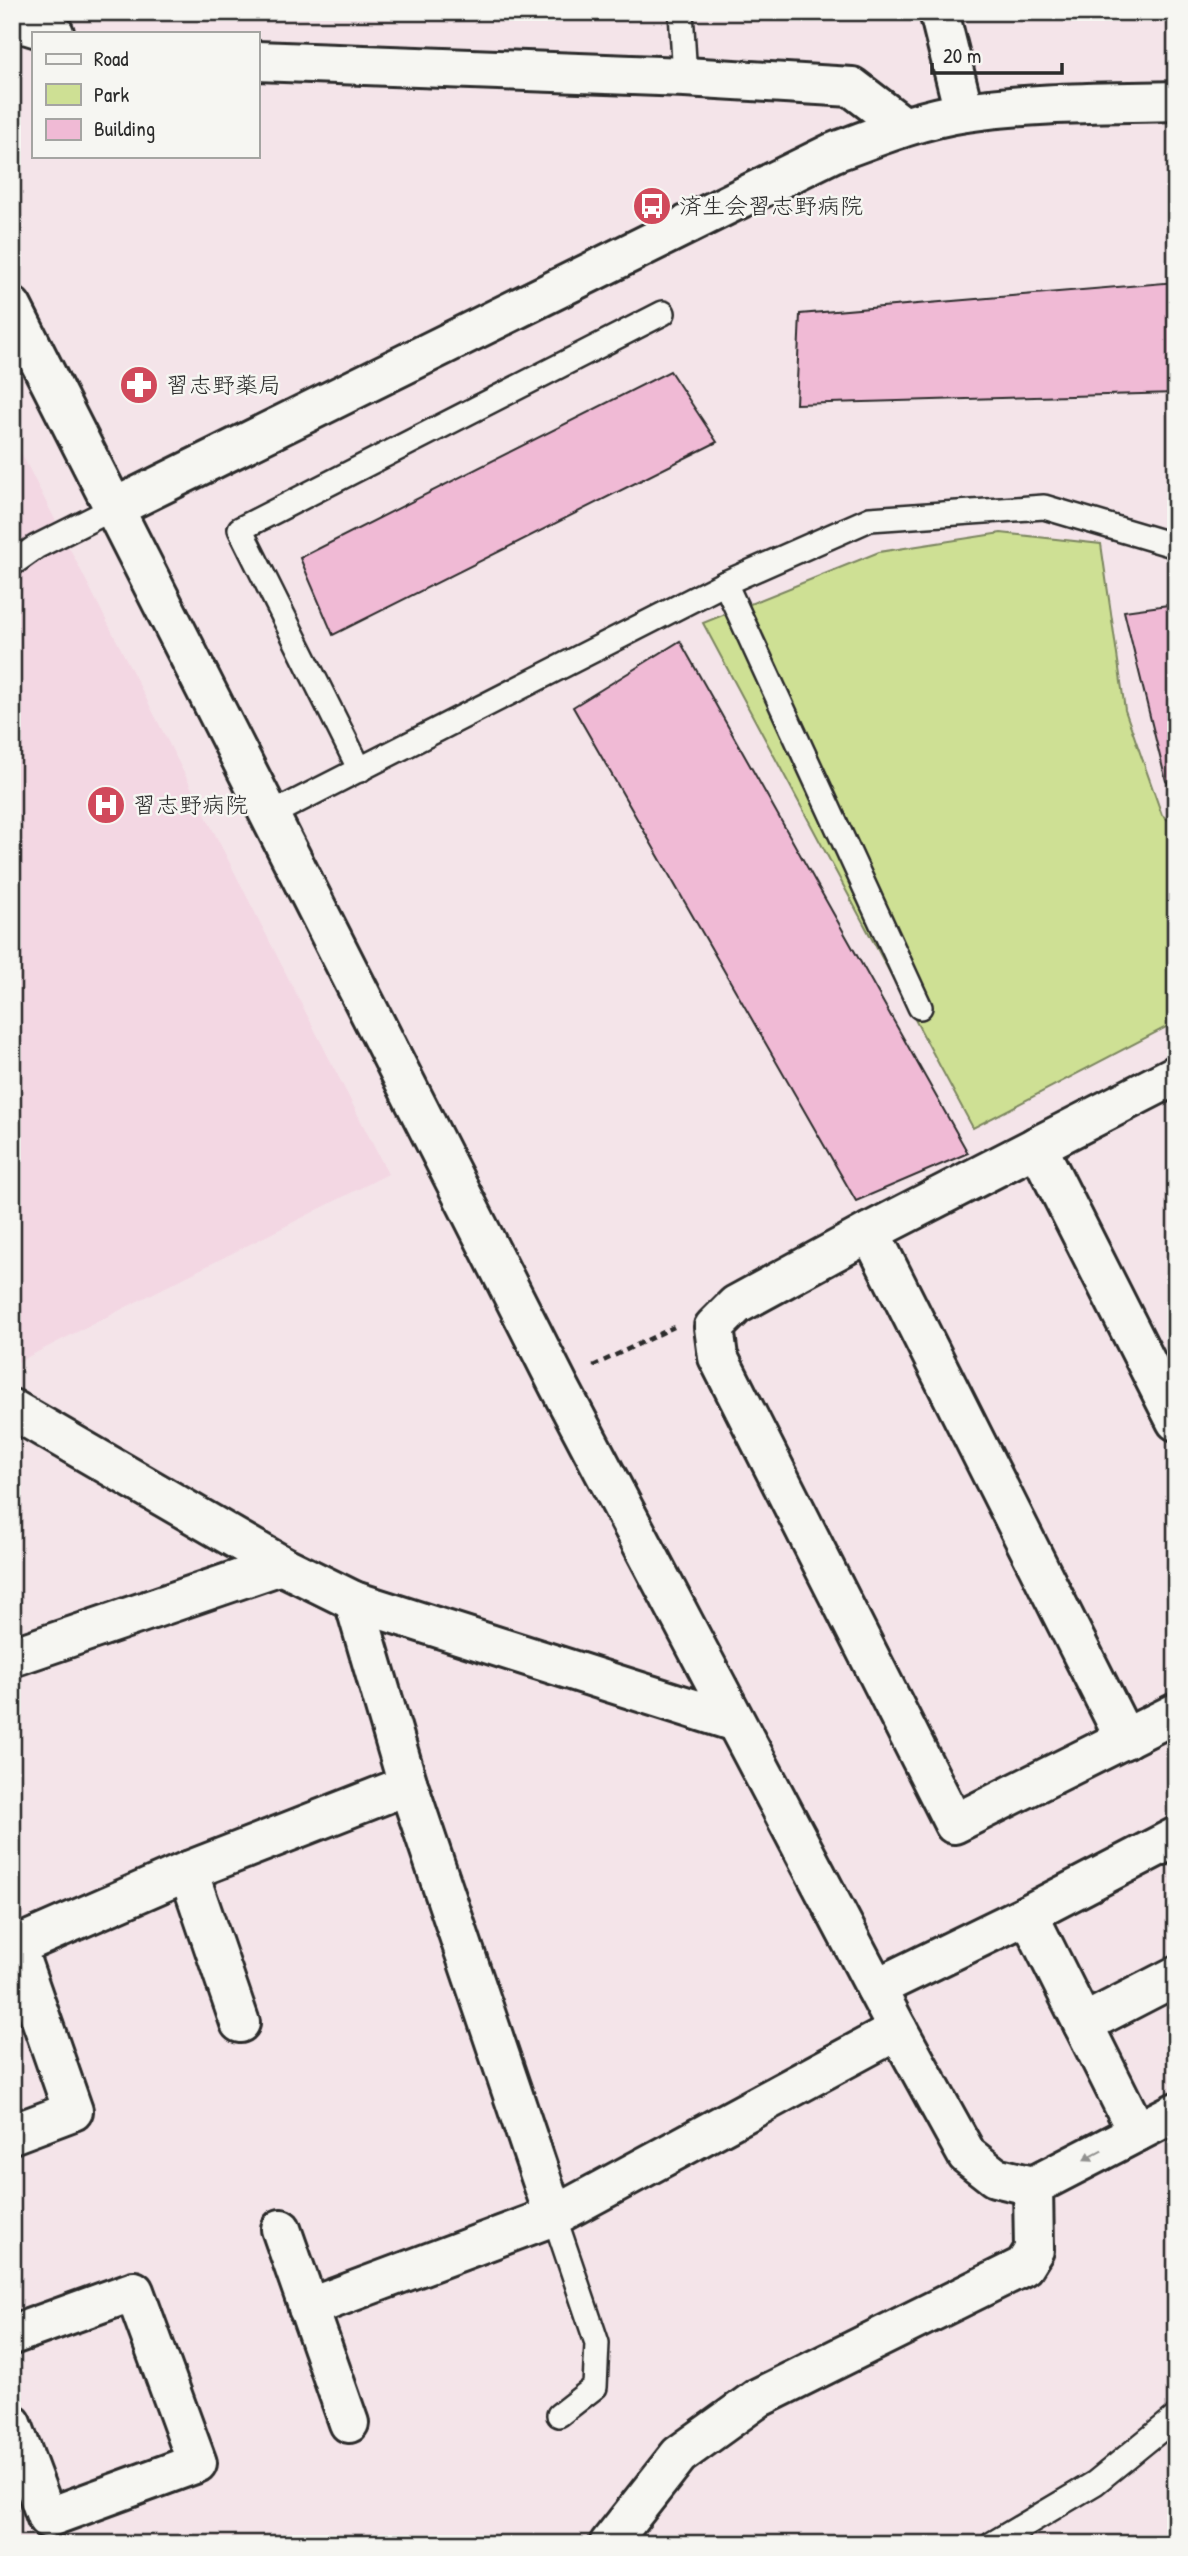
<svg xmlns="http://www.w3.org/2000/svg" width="1188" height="2556" font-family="'Patrick Hand','Klee One',sans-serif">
  <rect width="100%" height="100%" fill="#f4e4e9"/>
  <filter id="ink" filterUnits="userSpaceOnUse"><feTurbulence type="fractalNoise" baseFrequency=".0143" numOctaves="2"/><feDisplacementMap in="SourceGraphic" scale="14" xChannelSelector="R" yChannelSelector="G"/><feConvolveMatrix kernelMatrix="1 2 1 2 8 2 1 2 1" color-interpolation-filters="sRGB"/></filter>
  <g filter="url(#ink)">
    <polygon fill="#f3d7e3" points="12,435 388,1174 12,1365"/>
    <polygon fill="#cee094" stroke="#7c8660" stroke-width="2" points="1001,533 1101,544 1125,710 1162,815 1176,826 1176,1022 973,1128 703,623 879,552"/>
    <g fill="#f0bad5" stroke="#2b2b2b" stroke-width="2">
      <polygon points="1176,282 1176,393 796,404 800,314"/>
      <polygon points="670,371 717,442 333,635 300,558"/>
      <polygon points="1176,604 1176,792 1166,781 1124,611"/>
      <polygon points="680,641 968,1153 856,1201 573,707"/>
    </g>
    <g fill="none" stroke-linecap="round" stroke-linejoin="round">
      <defs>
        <g id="service">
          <polyline points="681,12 685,77"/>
          <polyline points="12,564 36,547 114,508"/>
          <polyline points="725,583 920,1007"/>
          <polyline points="360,770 240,529 663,313"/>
          <polyline points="270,815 725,583 870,519 1044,507 1176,546"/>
          <polyline points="554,2216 597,2343 595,2387 559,2415"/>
          <polyline points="992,2544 1095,2483 1176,2417"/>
        </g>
        <g id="minor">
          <polyline points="939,12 964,112"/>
          <polyline points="12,20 54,33"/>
          <polyline points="257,61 685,77 852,87 903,126"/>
          <polyline points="1176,1075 870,1232 736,1305 714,1327 718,1357 954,1824 1176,1713"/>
          <polyline points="1037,1146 1176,1421"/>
          <polyline points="870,1232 1125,1739"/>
          <polyline points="12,1409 281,1565 354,1601 735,1722"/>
          <polyline points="354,1601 408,1785 554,2216"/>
          <polyline points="12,1657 281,1565"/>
          <polyline points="188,1871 240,2023"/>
          <polyline points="1028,1914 1137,2132"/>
          <polyline points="12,1948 188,1871 408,1785"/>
          <polyline points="876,1988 1028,1914 1176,1837"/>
          <polyline points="1083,2024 1176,1976"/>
          <polyline points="12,2134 73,2111 16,1947"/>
          <polyline points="281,2229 349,2423"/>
          <polyline points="308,2308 554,2216 898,2030"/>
          <polyline points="12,2335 134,2291 197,2463 47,2518 12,2424"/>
          <polyline points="609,2544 679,2455 758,2398 1024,2266 1034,2250 1033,2186 1176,2112"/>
        </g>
        <g id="tertiary">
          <polyline points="12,307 559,1386 898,2030 967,2155 995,2177 1033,2186"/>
          <path d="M114,508L832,153C875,137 919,119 966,112C1035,102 1106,103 1176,101"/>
        </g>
      </defs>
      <use href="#service" stroke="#2b2b2b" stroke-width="28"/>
      <use href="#minor" stroke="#2b2b2b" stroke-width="44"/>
      <use href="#tertiary" stroke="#2b2b2b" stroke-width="44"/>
      <polyline stroke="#2b2b2b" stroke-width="4.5" stroke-dasharray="7 5" stroke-linecap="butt" points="593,1366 674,1327"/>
      <use href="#service" stroke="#f6f6f2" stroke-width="23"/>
      <use href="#minor" stroke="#f6f6f2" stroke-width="38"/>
      <use href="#tertiary" stroke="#f6f6f2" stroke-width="38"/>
    </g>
    <defs><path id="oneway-solid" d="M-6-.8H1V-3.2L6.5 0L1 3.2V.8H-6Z" transform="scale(1.75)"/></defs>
    <use fill="#90908e" href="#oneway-solid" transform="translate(1093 2155) rotate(152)"/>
  </g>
  <defs>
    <symbol id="bus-disc" viewBox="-11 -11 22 22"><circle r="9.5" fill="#d1495b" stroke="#f6f6f2"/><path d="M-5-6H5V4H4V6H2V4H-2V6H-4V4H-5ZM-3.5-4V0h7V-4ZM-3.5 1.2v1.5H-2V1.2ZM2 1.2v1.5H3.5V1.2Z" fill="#fff"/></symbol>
    <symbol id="pharmacy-disc" viewBox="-11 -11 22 22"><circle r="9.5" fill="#d1495b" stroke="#f6f6f2"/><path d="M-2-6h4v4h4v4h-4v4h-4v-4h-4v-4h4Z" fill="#fff"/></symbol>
    <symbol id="hospital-disc" viewBox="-11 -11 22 22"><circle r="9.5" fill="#d1495b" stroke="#f6f6f2"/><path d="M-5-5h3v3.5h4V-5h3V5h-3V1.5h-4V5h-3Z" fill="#fff"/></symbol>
  </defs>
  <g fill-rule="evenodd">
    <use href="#bus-disc" x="630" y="184" width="44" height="44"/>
    <use href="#pharmacy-disc" x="117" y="363" width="44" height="44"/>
    <use href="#hospital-disc" x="84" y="783" width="44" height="44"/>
  </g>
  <g text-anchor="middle" stroke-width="5" stroke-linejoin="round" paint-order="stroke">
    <g font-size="23" fill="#2b2b2b" stroke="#f6f6f2" text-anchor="start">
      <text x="679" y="214">済生会習志野病院</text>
      <text x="166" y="393">習志野薬局</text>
      <text x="133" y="813">習志野病院</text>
    </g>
  </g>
  <rect width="1188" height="2556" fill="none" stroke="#f6f6f2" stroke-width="42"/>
  <rect x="21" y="21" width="1146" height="2514" fill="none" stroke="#2b2b2b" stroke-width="2.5" filter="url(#ink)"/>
  <rect x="32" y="32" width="228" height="126" fill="#f6f6f2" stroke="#a5a5a2" stroke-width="2"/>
  <rect x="46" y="54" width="35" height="10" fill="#f6f6f2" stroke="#a5a5a2" stroke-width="2"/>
  <text x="94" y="66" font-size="21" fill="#2b2b2b">Road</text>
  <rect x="46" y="84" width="35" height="21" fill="#cee094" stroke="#a5a5a2" stroke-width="2"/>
  <text x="94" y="102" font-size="21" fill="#2b2b2b">Park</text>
  <rect x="46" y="119" width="35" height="21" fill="#f0bad5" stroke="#a5a5a2" stroke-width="2"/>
  <text x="94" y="136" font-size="21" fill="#2b2b2b">Building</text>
  <path d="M932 63v10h130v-10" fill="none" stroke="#2b2b2b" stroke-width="3.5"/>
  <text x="943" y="63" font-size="21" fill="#2b2b2b" stroke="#f6f6f2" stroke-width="5" paint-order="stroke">20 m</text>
</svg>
